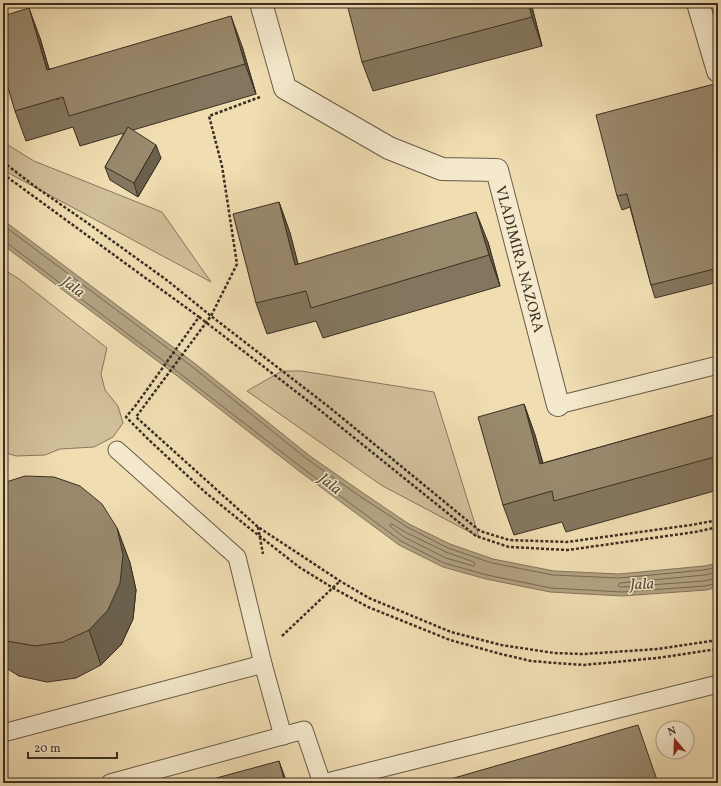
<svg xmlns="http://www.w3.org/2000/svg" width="721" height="786" font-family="Vollkorn,serif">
  <rect width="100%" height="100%" fill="#f0ddb2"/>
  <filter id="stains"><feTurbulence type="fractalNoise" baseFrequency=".005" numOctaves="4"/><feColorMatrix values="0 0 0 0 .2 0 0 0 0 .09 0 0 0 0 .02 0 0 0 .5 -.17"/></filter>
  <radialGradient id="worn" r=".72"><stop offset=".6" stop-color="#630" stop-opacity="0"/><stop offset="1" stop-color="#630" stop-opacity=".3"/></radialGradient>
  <g fill="#d1bf9a" stroke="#86775e">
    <polygon points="3,142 34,161 162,212 211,282 3,170"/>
    <polygon points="3,269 19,279 107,348 101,374 105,390 118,406 123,423 113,437 94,447 60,449 45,455 16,456 3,452"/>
    <polygon points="282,371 301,371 434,392 479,537 381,485 247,391"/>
  </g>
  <polygon fill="#b2a281" stroke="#82745b" points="3,220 193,362 310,456 363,493 409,524 450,544 493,559 554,571 619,574 704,566 718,563 718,587 706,590 622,596 550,592 486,579 443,567 399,545 299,471 176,375 3,245"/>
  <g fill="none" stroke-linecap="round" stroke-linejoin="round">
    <g stroke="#766852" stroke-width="1">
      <polyline points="3,225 190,365 307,459 361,497 407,527 448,548 492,563 553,575 619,578 704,570 718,567"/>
      <polyline points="3,242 7,243 178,372 301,467 401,541 444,563 487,575 551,588 622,592 705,586 718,583"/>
      <polygon points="392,524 405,532 446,552 474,562 475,565 473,566 446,558 404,537 391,527 390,525"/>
      <polyline points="718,572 705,575 620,583 618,585 619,587 622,587 704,581 718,578"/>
    </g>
    <defs>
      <g id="lane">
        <polyline points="558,405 718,365"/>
        <polyline points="117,450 237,557 263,664 283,736"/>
        <polyline points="3,733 263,664"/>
        <polyline points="110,783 304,730 322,783"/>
        <polyline points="323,783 718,684"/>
      </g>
      <g id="street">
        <polyline points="261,3 285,88 389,148 442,169 497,170 558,405"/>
        <polyline points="698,3 718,71"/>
      </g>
    </defs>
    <use href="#lane" stroke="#685a46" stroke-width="19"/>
    <use href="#street" stroke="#685a46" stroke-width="24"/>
    <g stroke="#3b2f22" stroke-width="2.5" stroke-dasharray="3 2" stroke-linecap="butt">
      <polyline points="260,97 209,116 222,166 237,264 211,316 136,417 258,527 340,581 369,598 451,632 501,645 554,653 583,654 658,649 718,640"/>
      <polyline points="3,162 37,188 89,224 168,281 211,316 329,407 480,531 509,540 567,542 691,525 718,520"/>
      <polyline points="3,174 199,317 136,405 126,417 149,440 206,493 248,527 299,567 333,588 368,607 450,640 501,654 531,661 556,663 584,665 657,658 718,649"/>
      <polyline points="199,317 316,407 476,536 509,547 568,550 695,532 718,527"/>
      <polyline points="258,527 263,554"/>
      <polyline points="282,636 340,581"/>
    </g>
    <use href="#lane" stroke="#f5e9cd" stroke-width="17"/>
    <use href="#street" stroke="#f5e9cd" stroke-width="22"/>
  </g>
  <g fill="#84765e" stroke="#3b2f22">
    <polygon points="368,3 531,3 542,46 373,91 362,62"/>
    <polygon points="40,38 49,69 242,46 256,94 133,130 161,158 138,197 110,180 105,167 124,133 80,146 73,127 26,141 15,111"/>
    <polygon points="718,83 718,282 655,298 651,285 630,207 622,210 617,196"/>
    <polygon points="279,202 290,233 298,264 488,242 500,286 323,338 316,321 267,334 256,303"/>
    <polygon points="524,404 535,435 543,463 718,414 718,490 566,532 562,522 514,535 503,505"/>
    <polygon points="3,483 117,528 130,563 136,590 133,619 121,645 101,665 76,678 47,682 19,676 3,666"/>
  </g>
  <g fill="#6b604c" stroke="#3b2f22">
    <polygon points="528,3 531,3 542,46 532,17"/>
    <polygon points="29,8 40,38 58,100 47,70"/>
    <polygon points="231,16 242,46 256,94 245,64"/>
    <polygon points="156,145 161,158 138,197 134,183"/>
    <polygon points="279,202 290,233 305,291 295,265"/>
    <polygon points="476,212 488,242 500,286 489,255"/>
    <polygon points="524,404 535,435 550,491 540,464"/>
    <polygon points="117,528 130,563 136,590 133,619 121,645 101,665 89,630"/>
    <polygon points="279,761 287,783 285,783"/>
  </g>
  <g fill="#99896d" stroke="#3b2f22">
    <polygon points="368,3 528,3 532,17 362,62 348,8"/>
    <polygon points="29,8 47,70 231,16 245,64 69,116 63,97 15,111 3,71 3,16"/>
    <polygon points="718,83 718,268 651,285 627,194 617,196 596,115"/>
    <polygon points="128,127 156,145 134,183 105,167"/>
    <polygon points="279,202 295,265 476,212 489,255 311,308 306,291 256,303 233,214"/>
    <polygon points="524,404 540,464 718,414 718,456 554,501 552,491 503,505 478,417"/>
    <polygon points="25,476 54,477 80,486 102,504 117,528 123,555 120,583 108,610 89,630 63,642 35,646 7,641 3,639 3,483"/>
    <polygon points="638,725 658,783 437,783 454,778"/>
    <polygon points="279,761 285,783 198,783"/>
  </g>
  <g text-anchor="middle" stroke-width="3" stroke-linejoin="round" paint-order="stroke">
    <g font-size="15" fill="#3b2f22" stroke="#f5e9cd">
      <text transform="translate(520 259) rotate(75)" y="5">VLADIMIRA NAZORA</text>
    </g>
    <g font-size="16" font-style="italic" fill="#594c3a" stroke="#f5e9cd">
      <text transform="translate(74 286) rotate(37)" y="6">Jala</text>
      <text transform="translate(331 483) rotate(38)" y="6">Jala</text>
      <text transform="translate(642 583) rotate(-2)" y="6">Jala</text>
    </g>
  </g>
  <rect width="721" height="786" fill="none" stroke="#f0ddb2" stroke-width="16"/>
  <rect x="4" y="4" width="713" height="778" fill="none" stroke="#3b2f22" stroke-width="2"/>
  <rect x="8" y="8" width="705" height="770" fill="none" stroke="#3b2f22"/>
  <g transform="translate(675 740) rotate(341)"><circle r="19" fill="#f5e9cd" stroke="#ab9f89"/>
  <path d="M0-3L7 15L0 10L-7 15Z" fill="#8f2418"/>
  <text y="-6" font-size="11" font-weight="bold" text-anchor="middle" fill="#3b2f22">N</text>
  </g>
  <path d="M28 752v6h89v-6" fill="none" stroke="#3b2f22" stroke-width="2"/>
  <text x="34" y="752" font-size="12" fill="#3b2f22" stroke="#f5e9cd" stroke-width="3" paint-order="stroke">20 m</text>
  <rect width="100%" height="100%" filter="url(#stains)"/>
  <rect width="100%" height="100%" fill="url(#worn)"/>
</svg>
